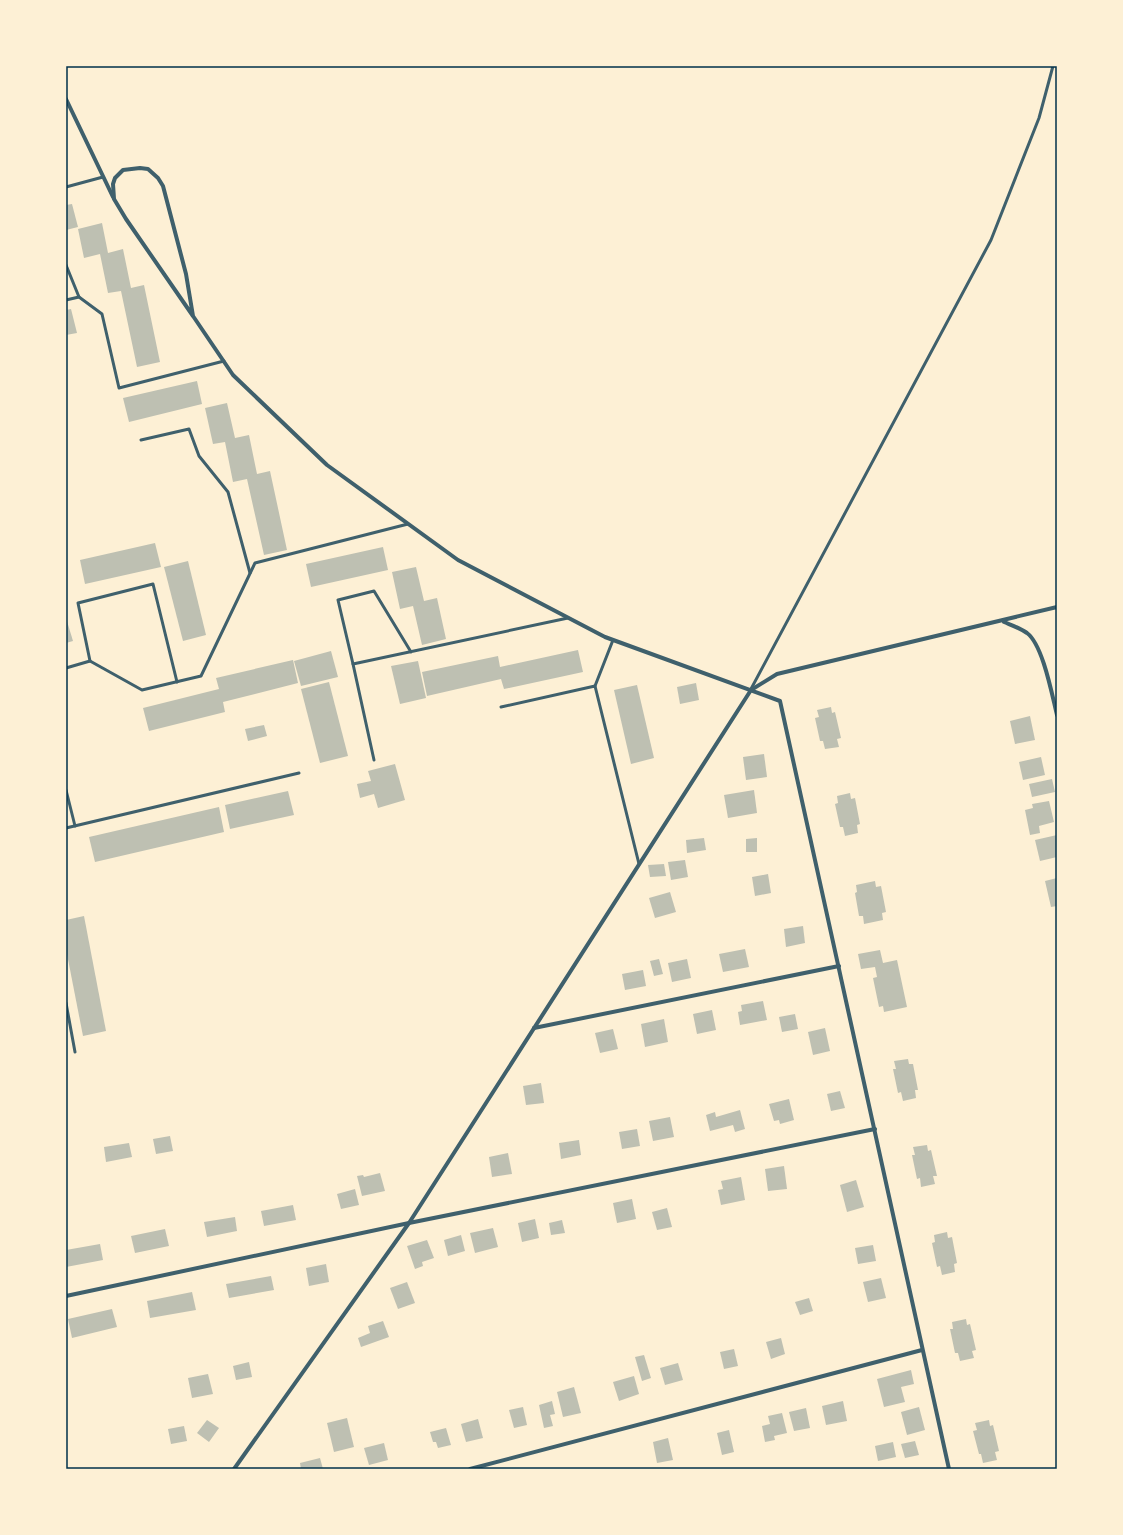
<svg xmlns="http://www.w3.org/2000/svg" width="1123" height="1535" font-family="Rubik,sans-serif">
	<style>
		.building { fill: #bec0b2 }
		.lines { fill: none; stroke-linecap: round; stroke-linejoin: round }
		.service { stroke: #3f606c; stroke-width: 3 }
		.minor { stroke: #3f606c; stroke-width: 4 }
		.neatline { fill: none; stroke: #003049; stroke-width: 1.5 }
	</style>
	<rect width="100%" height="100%" fill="#fdf0d5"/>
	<g class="building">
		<path d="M72 204 78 227 66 230V205Z"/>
		<path d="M102 223 108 253 123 249 131 288 144 285 160 362 137 367 121 291 108 293 100 254 84 258 78 229Z"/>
		<path d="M71 309 77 333 66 335V310Z"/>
		<path d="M197 381 202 404 129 422 123 398Z"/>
		<path d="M227 403 235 438 249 435 257 474 270 471 287 550 264 555 247 479 233 482 225 442 213 444 205 408Z"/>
		<path d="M155 543 161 567 85 584 80 560Z"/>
		<path d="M383 547 388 570 311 587 306 564Z"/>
		<path d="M188 561 206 635 183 641 164 567Z"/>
		<path d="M416 567 424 601 437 598 446 639 422 645 413 606 400 609 392 572Z"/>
		<path d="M66 618 73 641 66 643Z"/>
		<path d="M578 650 583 672 504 689 501 679 427 696 422 672 498 656 500 667Z"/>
		<path d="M331 651 338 677 301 686 294 661Z"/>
		<path d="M293 660 298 683 223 702 225 712 149 731 143 708 219 689 216 678Z"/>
		<path d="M418 661 426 698 400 704 391 666Z"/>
		<path d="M329 682 348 756 320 763 301 689Z"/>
		<path d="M696 683 699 700 680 704 677 687Z"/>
		<path d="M637 685 654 758 631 764 614 690Z"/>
		<path d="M831 707 832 713 835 712 841 738 837 739 839 747 825 749 823 741H820L815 718 819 717 817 710Z"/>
		<path d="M1030 716 1035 740 1015 744 1010 721Z"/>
		<path d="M264 725 267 736 248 741 245 729Z"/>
		<path d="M764 754 767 777 746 780 743 757Z"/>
		<path d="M1041 757 1045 775 1023 780 1019 762Z"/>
		<path d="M395 764 405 800 378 808 374 794 360 798 357 784 371 781 368 771Z"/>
		<path d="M1052 779 1055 792 1032 797 1029 784Z"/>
		<path d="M754 790 757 813 728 818 724 795Z"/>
		<path d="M288 791 294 815 230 829 225 805Z"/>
		<path d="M850 793 851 799 855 798 860 824 857 825 858 833 845 836 843 827H840L835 804 838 803 837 796Z"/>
		<path d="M1049 801 1054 822 1039 826 1040 833 1030 835 1025 810 1033 808 1032 804Z"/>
		<path d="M219 807 224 832 95 862 89 837Z"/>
		<path d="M1057 835V857L1040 861 1035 840Z"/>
		<path d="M704 838 706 850 687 853 686 840Z"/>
		<path d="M757 838V852H746V839Z"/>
		<path d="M685 860 688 877 671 880 668 862Z"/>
		<path d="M664 864 666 876 650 877 648 865Z"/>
		<path d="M768 874 771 893 755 896 752 877Z"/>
		<path d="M1057 878V906L1051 907 1045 881Z"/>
		<path d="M875 881 876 887 881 886 886 912 882 913 883 920 864 924 863 916H859L855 893 857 892 856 885Z"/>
		<path d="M670 892 676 912 655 918 649 898Z"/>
		<path d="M84 916 106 1031 83 1036 66 949V920Z"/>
		<path d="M803 926 805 943 786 947 784 929Z"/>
		<path d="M745 949 749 967 723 972 719 954Z"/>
		<path d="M880 950 883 963 897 960 907 1007 884 1012 883 1006 879 1007 873 978 877 977 875 967 861 969 858 954Z"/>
		<path d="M659 959 663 974 654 976 650 961Z"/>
		<path d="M687 959 691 978 672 982 668 963Z"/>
		<path d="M643 970 646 986 625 990 622 974Z"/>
		<path d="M763 1001 767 1020 740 1025 738 1012 742 1011 741 1005Z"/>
		<path d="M712 1010 716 1030 697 1034 693 1014Z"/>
		<path d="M795 1014 798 1029 782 1032 779 1017Z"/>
		<path d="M664 1019 668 1042 645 1047 641 1024Z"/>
		<path d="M825 1028 830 1051 813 1055 808 1032Z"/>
		<path d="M613 1029 618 1049 600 1053 595 1033Z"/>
		<path d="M908 1059 909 1064H913L918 1090H915L916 1098 903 1101 901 1092 898 1093 893 1069H896L894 1061Z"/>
		<path d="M541 1083 544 1103 526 1105 523 1086Z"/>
		<path d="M840 1091 845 1108 831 1111 827 1094Z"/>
		<path d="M789 1099 794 1120 780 1124 779 1120 774 1121 769 1104Z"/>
		<path d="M740 1110 745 1129 735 1132 733 1125 710 1131 706 1115 715 1112 716 1117Z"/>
		<path d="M670 1117 674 1137 653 1141 649 1121Z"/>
		<path d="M637 1129 640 1146 622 1149 619 1132Z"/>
		<path d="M170 1136 173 1151 156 1154 153 1139Z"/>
		<path d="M579 1140 581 1155 561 1159 559 1143Z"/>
		<path d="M129 1143 132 1157 106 1162 104 1147Z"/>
		<path d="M927 1145 928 1151 931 1150 937 1176H933L935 1184 921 1187 920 1178 917 1179 912 1155H915L913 1147Z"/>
		<path d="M508 1153 512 1174 492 1177 489 1157Z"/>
		<path d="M784 1166 787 1189 768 1191 765 1169Z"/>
		<path d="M380 1173 385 1191 362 1196 357 1176 363 1175 364 1177Z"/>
		<path d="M741 1177 745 1200 721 1205 718 1190 723 1189 721 1181Z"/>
		<path d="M856 1180 864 1207 847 1212 840 1185Z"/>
		<path d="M355 1189 359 1205 341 1209 337 1194Z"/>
		<path d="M632 1199 636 1219 617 1223 613 1203Z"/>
		<path d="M293 1205 296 1220 264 1226 261 1211Z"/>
		<path d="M667 1208 672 1227 657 1230 652 1212Z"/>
		<path d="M235 1217 237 1231 207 1237 204 1222Z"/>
		<path d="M535 1219 539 1238 522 1242 518 1223Z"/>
		<path d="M562 1220 565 1233 551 1235 549 1223Z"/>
		<path d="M493 1228 498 1247 475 1253 470 1233Z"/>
		<path d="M165 1229 169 1246 135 1253 131 1236Z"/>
		<path d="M947 1232 948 1238 952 1237 957 1263 954 1264 955 1272 942 1275 940 1266 937 1267 932 1243 935 1242 934 1235Z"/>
		<path d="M461 1235 465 1251 448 1256 444 1240Z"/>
		<path d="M427 1240 434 1258 422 1262 423 1266 415 1269 407 1246Z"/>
		<path d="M100 1244 103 1260 66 1267V1250Z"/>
		<path d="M873 1245 876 1261 858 1264 855 1248Z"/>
		<path d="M326 1264 329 1282 309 1286 306 1268Z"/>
		<path d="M271 1276 274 1290 229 1298 226 1284Z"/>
		<path d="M881 1278 886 1298 868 1302 863 1282Z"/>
		<path d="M407 1282 415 1303 398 1309 390 1288Z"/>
		<path d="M192 1292 196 1310 150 1318 147 1301Z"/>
		<path d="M809 1298 813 1311 800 1315 795 1302Z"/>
		<path d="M112 1309 117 1327 72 1338 68 1319Z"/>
		<path d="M966 1319 967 1325 970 1324 976 1350 972 1351 974 1358 960 1361 958 1353H955L950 1329H953L952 1322Z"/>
		<path d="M383 1321 389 1337 361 1347 358 1338 370 1333 368 1326Z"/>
		<path d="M781 1338 785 1354 771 1359 766 1342Z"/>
		<path d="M734 1349 738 1366 724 1369 720 1352Z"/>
		<path d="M644 1355 651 1378 642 1381 635 1357Z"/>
		<path d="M249 1362 252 1377 236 1380 233 1366Z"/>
		<path d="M678 1363 683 1380 665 1385 660 1368Z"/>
		<path d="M911 1370 914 1384 901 1387 905 1402 884 1407 877 1379Z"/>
		<path d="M208 1374 213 1394 192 1398 188 1378Z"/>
		<path d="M634 1376 639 1394 619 1401 613 1382Z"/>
		<path d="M574 1387 581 1413 563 1417 557 1392Z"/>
		<path d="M552 1401 555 1414 550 1415 553 1426 544 1428 539 1405Z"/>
		<path d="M843 1401 847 1421 826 1425 822 1406Z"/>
		<path d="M523 1407 527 1425 514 1428 509 1410Z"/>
		<path d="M919 1407 925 1430 907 1435 901 1412Z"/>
		<path d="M806 1408 810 1428 794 1431 789 1412Z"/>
		<path d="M782 1413 787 1433 774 1436 775 1440 765 1442 762 1426 770 1424 768 1416Z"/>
		<path d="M347 1418 354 1447 334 1452 327 1423Z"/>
		<path d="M478 1419 483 1438 466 1442 461 1424Z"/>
		<path d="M207 1420 219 1428 209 1442 197 1433Z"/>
		<path d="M989 1420 990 1426 993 1425 999 1451 995 1452 997 1460 983 1463 981 1454H979L973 1431 977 1430 975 1423Z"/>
		<path d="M184 1426 187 1441 171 1444 168 1429Z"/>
		<path d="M446 1428 451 1445 438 1448 436 1442H433L430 1432Z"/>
		<path d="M729 1430 734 1452 722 1455 717 1433Z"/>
		<path d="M668 1438 673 1460 657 1463 653 1442Z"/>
		<path d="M915 1441 919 1455 905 1458 901 1444Z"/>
		<path d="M893 1442 896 1457 878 1461 875 1446Z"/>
		<path d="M384 1443 388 1460 369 1465 364 1448Z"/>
		<path d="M320 1458 323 1469H301L300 1463Z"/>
	</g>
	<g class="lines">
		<g class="service">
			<path d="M66 187 103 177"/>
			<path d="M66 265 79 297 102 314 119 388 224 361"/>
			<path d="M66 300 79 297"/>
			<path d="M141 440 189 429 199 456 228 492 250 573"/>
			<path d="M411 652 374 591 338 600 353 664 568 618"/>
			<path d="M90 661 78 603 153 584 177 682"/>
			<path d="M353 664 374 760"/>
			<path d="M66 668 90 661 142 690 201 676 255 563 408 524"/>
			<path d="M595 686 613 640"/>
			<path d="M751 689 991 240 1039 118 1053 66"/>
			<path d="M501 707 595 686 639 864"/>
			<path d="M66 790 75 826"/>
			<path d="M66 828 299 773"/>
			<path d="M66 1003 75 1052"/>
		</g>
		<g class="minor">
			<path d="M66 99 113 197"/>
			<path d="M193 316 126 219 114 199 113 184 115 178 123 170 140 168 148 169 158 178 163 186 186 274 193 316 233 375 327 465 458 560 605 637 780 701 949 1469"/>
			<path d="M1004 622C1011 625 1020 628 1027 633 1043 645 1052 695 1057 715"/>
			<path d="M534 1028 839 966"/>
			<path d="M66 1296 409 1223 875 1129"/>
			<path d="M234 1469 409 1223 751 690 777 674 1057 607"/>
			<path d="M470 1469 922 1350"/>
		</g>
	</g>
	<rect width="1123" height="1535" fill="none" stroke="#fdf0d5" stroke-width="134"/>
	<rect x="67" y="67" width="989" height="1401" class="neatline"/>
</svg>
